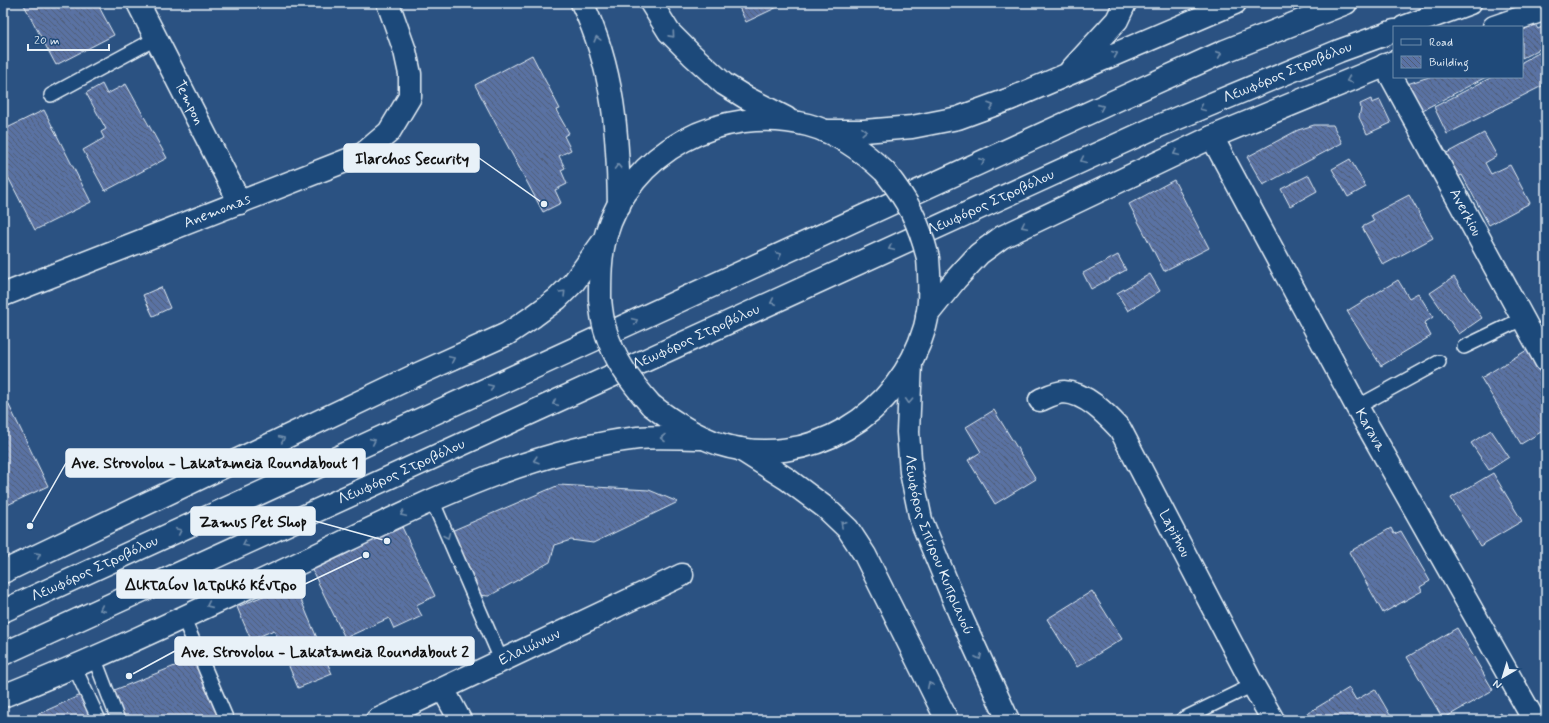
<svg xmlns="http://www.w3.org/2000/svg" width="1549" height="723" font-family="Mynerve,sans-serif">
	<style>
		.building { fill: url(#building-back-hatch); stroke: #e8f1f8 }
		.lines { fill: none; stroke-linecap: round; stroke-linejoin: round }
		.service-casing { stroke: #e8f1f8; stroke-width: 16 }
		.minor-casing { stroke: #e8f1f8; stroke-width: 25 }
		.secondary-casing { stroke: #e8f1f8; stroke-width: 25 }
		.primary-casing { stroke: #e8f1f8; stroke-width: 25 }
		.service { stroke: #1f4a7a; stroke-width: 13 }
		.minor { stroke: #1f4a7a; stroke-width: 22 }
		.secondary { stroke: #1f4a7a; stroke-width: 22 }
		.primary { stroke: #1f4a7a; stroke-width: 22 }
		.primary-bridge-casing { stroke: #e8f1f8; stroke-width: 25; stroke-linecap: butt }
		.primary-bridge { stroke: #1f4a7a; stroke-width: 22 }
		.oneway { stroke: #6f8dac }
		.labels { text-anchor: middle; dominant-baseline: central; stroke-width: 3.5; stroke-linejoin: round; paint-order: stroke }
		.street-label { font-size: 15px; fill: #e8f1f8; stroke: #1f4a7a }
		.leader { fill: none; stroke: #e8f1f8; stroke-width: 1.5 }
		.callout-dot { fill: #e8f1f8; stroke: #1f4a7a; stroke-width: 1.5 }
		.callout { fill: #e8f1f8; stroke: #e8f1f8; stroke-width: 1.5 }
		.callout-label { font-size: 16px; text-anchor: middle; font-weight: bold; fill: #111 }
	</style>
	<defs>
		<pattern id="building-back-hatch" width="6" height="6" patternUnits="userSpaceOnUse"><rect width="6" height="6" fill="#5a72a3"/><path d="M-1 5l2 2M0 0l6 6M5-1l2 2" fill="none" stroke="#505d76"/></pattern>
	</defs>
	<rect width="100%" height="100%" fill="#2b5282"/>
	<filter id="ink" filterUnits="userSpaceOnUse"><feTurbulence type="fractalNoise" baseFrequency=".025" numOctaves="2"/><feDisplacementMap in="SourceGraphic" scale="8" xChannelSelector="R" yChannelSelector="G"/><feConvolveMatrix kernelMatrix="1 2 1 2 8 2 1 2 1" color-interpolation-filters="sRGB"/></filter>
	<g filter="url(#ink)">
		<g class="building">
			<path d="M23 3H97L114 35 56 65Z"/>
			<path d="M737 3H786L746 22Z"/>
			<path d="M1534 23 1538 29 1546 25V46L1522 58V31Z"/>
			<path d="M1546 49V84L1447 134 1434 107 1492 77H1522V62Z"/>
			<path d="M532 55 560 109 556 110 569 133 564 136 571 150 559 156 565 168 561 170 567 184 555 190 561 203 543 212 475 85Z"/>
			<path d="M1429 77H1486L1417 113 1404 85Z"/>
			<path d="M102 84 107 94 126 84 167 158 105 191 83 150 104 138 101 132 106 129 86 93Z"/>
			<path d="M1371 99 1372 103 1380 100 1391 123 1367 134 1359 117 1361 108 1360 104Z"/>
			<path d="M44 110 91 202 35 230 3 167V130Z"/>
			<path d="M1546 118V134L1539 121Z"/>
			<path d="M1314 125H1333L1342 143 1263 185 1247 157 1298 130Z"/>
			<path d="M1484 133 1497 156 1485 163 1491 174 1510 165 1530 203 1489 225 1462 175 1456 178 1443 155Z"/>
			<path d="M1350 159 1366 187 1348 197 1332 169Z"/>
			<path d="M1309 175 1317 191 1290 206 1281 189Z"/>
			<path d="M1174 180 1209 248 1164 271 1129 204Z"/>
			<path d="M1409 195 1433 238 1383 265 1362 227 1374 221 1371 215Z"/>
			<path d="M1118 255 1126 270 1091 289 1083 273Z"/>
			<path d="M1150 274 1160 291 1128 311 1117 293Z"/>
			<path d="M1454 277 1482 318 1459 334 1430 293Z"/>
			<path d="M1398 280 1409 298 1418 293 1433 317 1424 323 1431 336 1381 366 1347 311Z"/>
			<path d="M161 287 170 308 153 316 143 295Z"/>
			<path d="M1527 350 1546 381V429L1521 444 1481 378Z"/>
			<path d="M5 397 48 486 3 507V398Z"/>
			<path d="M994 410 1036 479 995 504 968 460 981 452 966 427Z"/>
			<path d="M1491 430 1509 457 1489 470 1471 443Z"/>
			<path d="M1493 473 1522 521 1480 546 1451 498Z"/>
			<path d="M559 485 649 490 678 502 593 543 571 540 555 545 550 562 489 596 477 595 449 532Z"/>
			<path d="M401 525 435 596 416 605 422 616 394 629 389 618 345 638 311 568Z"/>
			<path d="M1391 528 1394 534 1401 531 1430 581 1420 587 1422 591 1383 613 1349 552Z"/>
			<path d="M294 583 332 674 298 688 274 630 251 640 237 607Z"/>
			<path d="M1092 591 1122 639 1077 667 1047 619Z"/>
			<path d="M1457 628 1493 690 1443 719 1407 657Z"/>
			<path d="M195 658 220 720H124L112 691Z"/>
			<path d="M1349 688 1356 700 1375 689 1393 720H1306L1303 716Z"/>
			<path d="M81 695 92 720H25Z"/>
			<path d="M1500 713 1504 720H1487Z"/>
		</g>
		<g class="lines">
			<defs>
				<g id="service">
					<path d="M51 95 157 38"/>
					<path d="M1464 347 1522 319"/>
					<path d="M1357 407 1439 362"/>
					<path d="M432 500 502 662"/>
					<path d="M183 617 227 720"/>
					<path d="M94 657 118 720"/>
					<path d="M74 666 99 720"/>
					<path d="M1183 719 1253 685"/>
				</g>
				<g id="minor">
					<path id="s1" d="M138 3 240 203"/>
					<path id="s2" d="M1385 65 1546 361"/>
					<path id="s3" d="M1212 137 1357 407 1534 720"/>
					<path id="s4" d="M3 295 363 154 389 132 410 97V74L405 51 388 3"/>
					<path id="s5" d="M1040 400C1047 397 1057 392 1064 392 1086 393 1106 414 1120 429L1253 685 1273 720"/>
					<path d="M443 689 460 720"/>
					<path id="s6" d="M377 720 682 575"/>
				</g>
				<g id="secondary">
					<path d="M1494 27 1546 9"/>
					<path d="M1071 70 1117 20 1125 3"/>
					<path d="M825 131H864L912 127 958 118 1010 99 1235 3"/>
					<path d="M927 315 956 279 979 254 1002 237 1212 137 1394 62"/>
					<path d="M3 572 416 375 507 334 534 316 557 299 574 282 605 239"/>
					<path d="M3 696C106 655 206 607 306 560 413 509 520 452 638 438 659 436 681 438 702 438"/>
				</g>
				<g id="primary">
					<path d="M582 3C614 69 618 134 619 206"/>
					<path d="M651 3 669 32 692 55 724 84 745 97 786 118"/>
					<path d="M1404 27 1470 3"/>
					<path d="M600 299C600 278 600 258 605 238 629 151 723 103 808 125 838 133 863 151 885 172"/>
					<path id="s7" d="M911 363 908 432 911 472 921 520 961 617 1008 720"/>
					<path d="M651 405C673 422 693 435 719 444 808 472 900 414 925 327 931 305 930 281 928 258"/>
					<path d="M740 449 787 479 826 508 848 529 865 555 947 720"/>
					<path id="s8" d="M3 611 1119 99 1225 51 1346 3"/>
					<path id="s9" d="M3 654 1154 128 1339 51 1394 31"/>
				</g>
			</defs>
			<use href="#service" class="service-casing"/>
			<use href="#minor" class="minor-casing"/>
			<use href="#secondary" class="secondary-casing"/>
			<use href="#primary" class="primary-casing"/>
			<use href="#service" class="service"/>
			<use href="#minor" class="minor"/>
			<use href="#secondary" class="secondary"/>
			<use href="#primary" class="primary"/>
			<defs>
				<g id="primary-bridge">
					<path d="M885 172C908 201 919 222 928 258"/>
					<path d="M600 299C601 309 602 319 605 329 614 360 631 382 651 405"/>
				</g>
			</defs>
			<use href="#primary-bridge" class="primary-bridge-casing"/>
			<use href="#primary-bridge" class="primary-bridge"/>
		</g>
		<defs><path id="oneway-chevron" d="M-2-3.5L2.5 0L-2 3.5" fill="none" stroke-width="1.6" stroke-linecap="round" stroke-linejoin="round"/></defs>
		<g class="oneway">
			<use href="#oneway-chevron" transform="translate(672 35) rotate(48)"/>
			<use href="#oneway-chevron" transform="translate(597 39) rotate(-105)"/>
			<use href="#oneway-chevron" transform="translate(1115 54) rotate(-23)"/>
			<use href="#oneway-chevron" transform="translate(1219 54) rotate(-24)"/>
			<use href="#oneway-chevron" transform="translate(1349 80) rotate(158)"/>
			<use href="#oneway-chevron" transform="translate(991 106) rotate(-19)"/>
			<use href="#oneway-chevron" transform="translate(1101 107) rotate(-24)"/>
			<use href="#oneway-chevron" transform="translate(1202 108) rotate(157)"/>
			<use href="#oneway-chevron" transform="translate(864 131) rotate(-3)"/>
			<use href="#oneway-chevron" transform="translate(1176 153) rotate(155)"/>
			<use href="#oneway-chevron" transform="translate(1083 160) rotate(156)"/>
			<use href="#oneway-chevron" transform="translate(982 161) rotate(-24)"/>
			<use href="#oneway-chevron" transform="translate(618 167) rotate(-91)"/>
			<use href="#oneway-chevron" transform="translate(1024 226) rotate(154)"/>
			<use href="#oneway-chevron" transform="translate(891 248) rotate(155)"/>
			<use href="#oneway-chevron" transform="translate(779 255) rotate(-25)"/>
			<use href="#oneway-chevron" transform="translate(563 293) rotate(-45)"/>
			<use href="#oneway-chevron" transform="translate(773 302) rotate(155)"/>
			<use href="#oneway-chevron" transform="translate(635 321) rotate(-25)"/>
			<use href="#oneway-chevron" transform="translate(452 359) rotate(-25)"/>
			<use href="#oneway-chevron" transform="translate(491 387) rotate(-25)"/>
			<use href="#oneway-chevron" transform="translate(909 401) rotate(93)"/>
			<use href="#oneway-chevron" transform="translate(555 403) rotate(155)"/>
			<use href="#oneway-chevron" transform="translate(663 438) rotate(180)"/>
			<use href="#oneway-chevron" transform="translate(282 439) rotate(-25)"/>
			<use href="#oneway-chevron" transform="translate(373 441) rotate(-25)"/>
			<use href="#oneway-chevron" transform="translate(536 460) rotate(163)"/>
			<use href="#oneway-chevron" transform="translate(403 514) rotate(155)"/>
			<use href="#oneway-chevron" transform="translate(843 524) rotate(-138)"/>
			<use href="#oneway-chevron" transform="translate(179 531) rotate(-25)"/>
			<use href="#oneway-chevron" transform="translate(447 536) rotate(67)"/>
			<use href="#oneway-chevron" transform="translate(245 544) rotate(155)"/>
			<use href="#oneway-chevron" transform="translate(38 555) rotate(-26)"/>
			<use href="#oneway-chevron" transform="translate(209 605) rotate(156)"/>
			<use href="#oneway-chevron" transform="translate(102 609) rotate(155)"/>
			<use href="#oneway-chevron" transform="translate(979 657) rotate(65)"/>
			<use href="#oneway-chevron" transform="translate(930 685) rotate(-116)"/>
		</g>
	</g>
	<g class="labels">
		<g class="street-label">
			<text stroke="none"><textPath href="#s9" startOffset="1410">Λεωφόρος Στροβόλου</textPath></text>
			<text stroke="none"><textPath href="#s1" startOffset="112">Tempon</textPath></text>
			<text stroke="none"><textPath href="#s9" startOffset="1086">Λεωφόρος Στροβόλου</textPath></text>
			<text stroke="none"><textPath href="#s4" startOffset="230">Anemonas</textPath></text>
			<text stroke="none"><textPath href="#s2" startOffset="168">Averkiou</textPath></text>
			<text stroke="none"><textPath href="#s9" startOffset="762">Λεωφόρος Στροβόλου</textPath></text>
			<text stroke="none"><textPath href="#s3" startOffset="333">Karava</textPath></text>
			<text stroke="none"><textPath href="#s9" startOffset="438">Λεωφόρος Στροβόλου</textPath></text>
			<text stroke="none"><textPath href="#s5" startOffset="212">Lapithou</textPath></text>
			<text stroke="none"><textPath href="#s7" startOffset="187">Λεωφόρος Σπύρου Κυπριανού</textPath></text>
			<text stroke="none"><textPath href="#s8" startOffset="101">Λεωφόρος Στροβόλου</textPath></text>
			<text stroke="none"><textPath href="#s6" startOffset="169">Ελαιώνων</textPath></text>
		</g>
	</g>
	<path class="leader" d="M544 204L479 158M30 526L66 463M387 541L315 521M366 555L305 584M129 676L175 651"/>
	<g class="callout-dot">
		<circle cx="544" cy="204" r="4"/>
		<circle cx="30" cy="526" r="4"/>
		<circle cx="387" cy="541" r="4"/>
		<circle cx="366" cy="555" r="4"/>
		<circle cx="129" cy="676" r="4"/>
	</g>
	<g class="callout">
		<rect x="344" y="144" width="135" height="28" rx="4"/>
		<rect x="66" y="449" width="299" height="28" rx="4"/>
		<rect x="191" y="507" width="124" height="28" rx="4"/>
		<rect x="117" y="570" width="188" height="28" rx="4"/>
		<rect x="175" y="637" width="299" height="28" rx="4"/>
	</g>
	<g class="callout-label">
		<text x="412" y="164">Ilarchos Security</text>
		<text x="215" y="468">Ave. Strovolou - Lakatameia Roundabout 1</text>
		<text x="253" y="527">Zamus Pet Shop</text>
		<text x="211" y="590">Δικταίον Ιατρικό κέντρο</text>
		<text x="325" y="657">Ave. Strovolou - Lakatameia Roundabout 2</text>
	</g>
	<rect width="1549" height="723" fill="none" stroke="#1f4a7a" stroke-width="16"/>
	<rect x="8" y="8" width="1533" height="707" fill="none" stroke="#e8f1f8" stroke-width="1.5" filter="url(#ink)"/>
	<rect x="1393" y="26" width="130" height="52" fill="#1f4a7a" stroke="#6f8dac"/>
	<rect x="1401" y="39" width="20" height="6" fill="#1f4a7a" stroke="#6f8dac"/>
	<text x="1429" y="46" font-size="12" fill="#e8f1f8">Road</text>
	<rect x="1401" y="56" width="20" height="12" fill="url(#building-back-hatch)" stroke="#6f8dac"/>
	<text x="1429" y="66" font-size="12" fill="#e8f1f8">Building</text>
	<g transform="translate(1503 677) rotate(218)" stroke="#1f4a7a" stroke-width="3" paint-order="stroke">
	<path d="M0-3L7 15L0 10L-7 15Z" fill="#e8f1f8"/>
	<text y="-6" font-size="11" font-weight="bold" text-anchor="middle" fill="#e8f1f8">N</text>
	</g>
	<path d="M28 44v6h81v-6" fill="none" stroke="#e8f1f8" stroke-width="2"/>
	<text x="34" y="44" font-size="12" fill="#e8f1f8" stroke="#1f4a7a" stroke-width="3" paint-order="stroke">20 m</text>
</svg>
